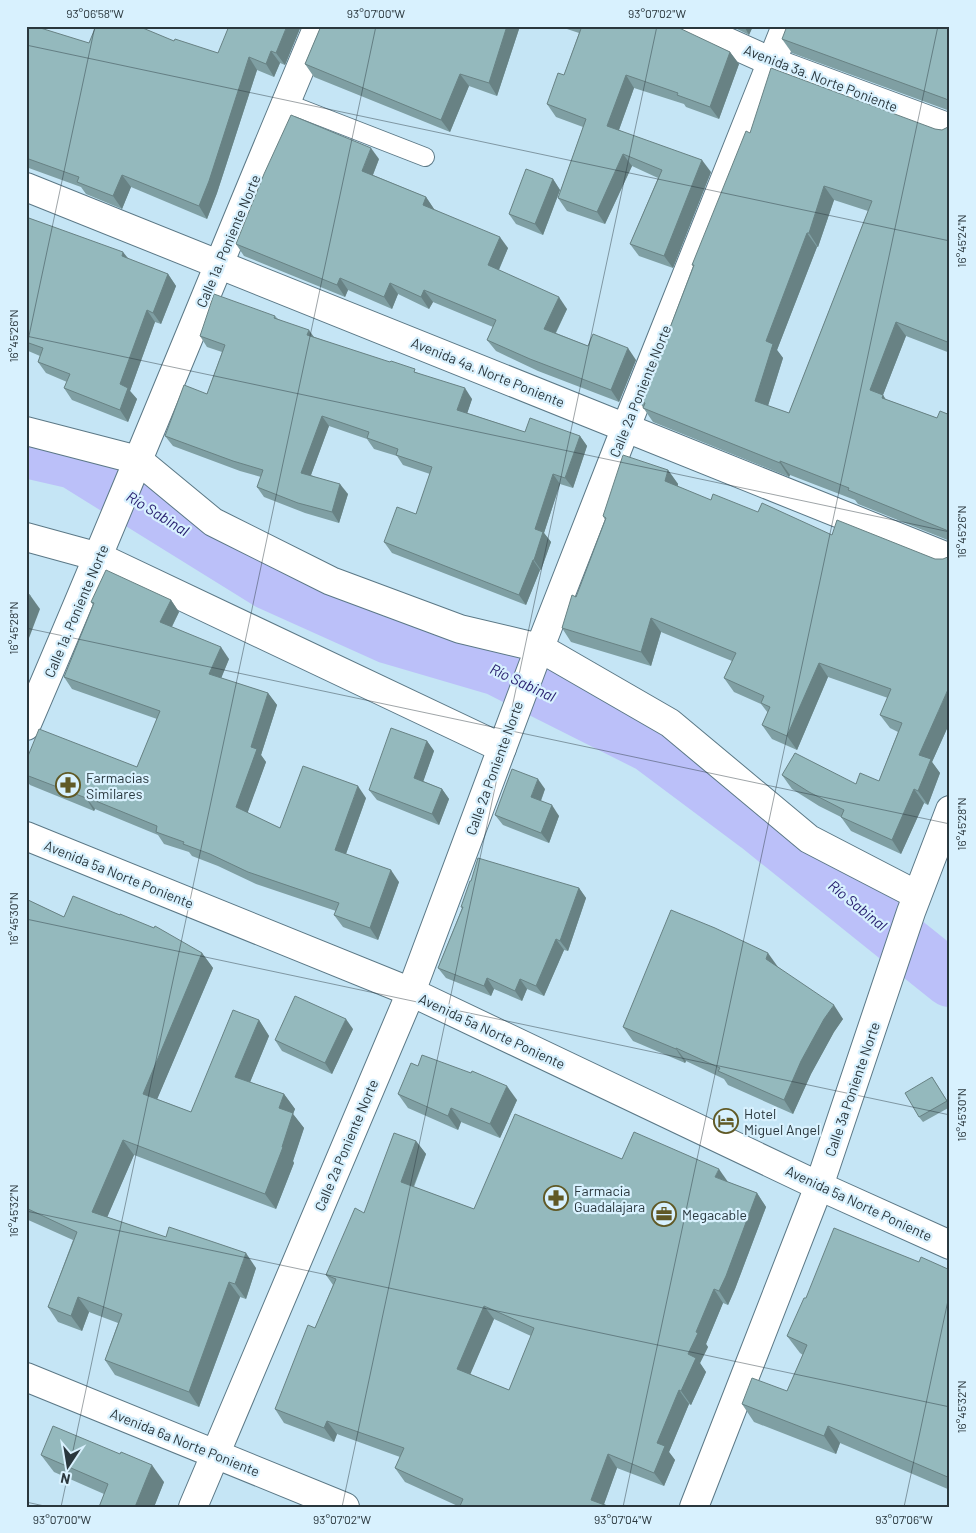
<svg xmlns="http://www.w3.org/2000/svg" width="976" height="1533" font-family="Barlow,sans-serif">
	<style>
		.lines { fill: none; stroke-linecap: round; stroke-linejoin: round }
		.river { stroke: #bbc0f9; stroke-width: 56 }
		.lane-casing { stroke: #5b7886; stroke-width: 20 }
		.street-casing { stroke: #5b7886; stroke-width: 30 }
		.secondary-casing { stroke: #5b7886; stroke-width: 30 }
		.lane { stroke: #fff; stroke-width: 18 }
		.street { stroke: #fff; stroke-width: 28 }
		.secondary { stroke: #fff; stroke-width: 28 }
		.wall { fill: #7f9fa3; fill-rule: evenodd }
		.shaded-wall { fill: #688284 }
		.building { fill: #94b9bd; stroke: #688284; fill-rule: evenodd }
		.ticks { fill: none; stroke: #2a373d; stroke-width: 1; stroke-opacity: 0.45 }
		.labels { text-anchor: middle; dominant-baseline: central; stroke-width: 4.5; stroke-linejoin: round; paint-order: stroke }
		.street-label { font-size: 14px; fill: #2a373d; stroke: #d8f1fe }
		.poi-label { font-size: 14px; fill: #2a373d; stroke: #d8f1fe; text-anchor: start }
		.water-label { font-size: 15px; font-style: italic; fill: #292070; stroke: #d8f1fe }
		.neatline { fill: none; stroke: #2a373d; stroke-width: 2 }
		.ticks-label { font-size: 12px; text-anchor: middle; fill: #2a373d }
	</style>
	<rect width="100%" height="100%" fill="#c5e5f5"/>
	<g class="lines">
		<path class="river" d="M26 450 74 461 269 582 389 636 498 668 651 745 758 825 950 979"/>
		<defs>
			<path id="lane" d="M286 103 425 157"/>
			<g id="street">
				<path d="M692 26 772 62 950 128"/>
				<path d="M26 187 950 558"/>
				<path d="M26 431 138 460 213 522 331 581 460 629 540 648 670 723 809 839 917 895"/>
				<path d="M26 537 99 557 502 748"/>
				<path d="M26 1377 345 1507"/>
				<path d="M694 1507 819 1186 911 912 950 810"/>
			</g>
			<g id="secondary">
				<path d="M26 726C126 494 220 259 318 26"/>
				<path d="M26 836 411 992 819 1186 950 1245"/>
				<path d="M193 1507 411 992 533 665 626 427 786 26"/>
			</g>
		</defs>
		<use href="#lane" class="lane-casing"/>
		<use href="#street" class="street-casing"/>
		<use href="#secondary" class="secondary-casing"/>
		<use href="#lane" class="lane"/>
		<use href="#street" class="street"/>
		<use href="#secondary" class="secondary"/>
	</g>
	<g class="wall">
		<path d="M26 26 89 43 174 41 218 53 301 26 285 65 280 63 274 77 257 70 217 193 207 219 131 187 122 209 86 194 81 187 26 167Z"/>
		<path d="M321 26H520L497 96 469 86 450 132 314 77 305 64Z"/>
		<path d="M558 26H677V28L730 52 739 64 719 119 686 107 684 104 634 88 619 130 711 172 673 268 639 256 630 244 658 178 632 166 605 224 567 211 558 198 583 127 556 117 547 104 564 75 579 33Z"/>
		<path d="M731 26H753L749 35Z"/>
		<path d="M950 26V111L792 53 782 39Z"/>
		<path d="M950 126V353L906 336 883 395 885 399 937 418 950 415V541L858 504 855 500 790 475 789 477 653 422 638 400 658 359 693 266 692 265 750 133 935 129 942 130ZM834 200 868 211 789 413 768 406 783 358 777 350 817 247H818Z"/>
		<path d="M379 159 373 175 426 197 434 209 508 248 499 270 567 309 556 333 588 346 636 360 619 402 538 371 496 351 487 340 493 327 433 302 429 309 398 294 392 309 348 290 345 297 244 256 236 244Z"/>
		<path d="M553 179 560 190 543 235 516 224 509 214Z"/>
		<path d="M26 217 128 259 168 274 176 286 161 324 155 322 130 391 137 399 128 422 72 400 64 388 67 382 46 373 38 362 40 356 26 350Z"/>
		<path d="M275 316 278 319 314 337 418 373 472 399 467 413 525 432 580 436 587 446 573 488 560 484 544 533 551 542 541 570H540L526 605 392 553 384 542 416 514 430 474 403 465 397 456 374 449 367 439 329 426 311 475 348 494 339 523 305 513 264 497 257 487 261 477 240 471 173 446 165 436 207 394 222 352 207 347 200 336Z"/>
		<path d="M668 470 678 484V486L950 722 932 762 940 773 928 805 924 803 901 854 851 831 841 817 819 806 792 789 782 775 856 784 879 781 898 732 890 728 880 715 888 698 828 677 797 750 772 739 762 725 768 713 761 704 734 692 724 678 732 661 661 632 651 666 571 642 562 628 576 597 605 520 603 516Z"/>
		<path d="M171 600 179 612 172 627 229 659 221 678 268 693 277 705 261 755 266 762 247 813 280 828 366 798 346 854 399 882 378 940 343 927 334 915 336 911 256 884 218 866 192 856 189 852 164 844 158 835 95 809 94 811 30 785 26 780V761L137 767 157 719 72 689 64 677 93 605 91 602Z"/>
		<path d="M427 741 434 751 423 781 442 789 449 799 439 825 377 800 369 790Z"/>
		<path d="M545 789 541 801 559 816 549 843 503 825 495 815Z"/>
		<path d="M579 888 586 898 568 951 564 950 544 996 527 989 522 1001 494 989 491 996 446 978 438 968 462 908 461 907Z"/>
		<path d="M26 899 64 917 202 953 213 968 157 1099 191 1112 259 1020 269 1036 250 1082 284 1094 295 1109 293 1114 304 1128 293 1161 294 1163 276 1209 134 1155 107 1217 256 1268 246 1299 240 1297 199 1407 115 1375 105 1360 118 1323 89 1312 82 1331 58 1322 48 1307 73 1240 26 1219Z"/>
		<path d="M778 967 843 1019 834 1032 811 1074 793 1114 728 1085 724 1079 686 1061 685 1063 633 1041 623 1027Z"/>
		<path d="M353 1029 332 1074 282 1051 275 1040Z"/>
		<path d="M418 1066 517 1100 500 1138 461 1122 458 1130 408 1108 398 1094Z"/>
		<path d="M932 1077 950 1105V1107L923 1122 919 1117Z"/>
		<path d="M416 1141 426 1154 414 1187 474 1209 622 1159 728 1182 757 1193 766 1207 735 1289 728 1305 723 1303 706 1344 708 1347 700 1363 706 1372 691 1405 689 1404 669 1452 675 1460 664 1486 617 1468 604 1504 610 1507H460L405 1482 395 1468 400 1457 337 1434 334 1442 284 1423 275 1409 315 1328 333 1285 326 1275 364 1213ZM494 1319 531 1336 509 1390 470 1374Z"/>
		<path d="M919 1262 950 1270V1490L840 1443 836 1454 754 1422 742 1404 787 1391 803 1355 800 1353 787 1336 806 1298Z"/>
		<path d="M41 1455 164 1482 154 1507H99L104 1494 54 1472Z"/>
	</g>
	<g class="shaded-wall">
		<path d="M287 26H301L285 65 276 53Z"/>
		<path d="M507 26H520L497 96 489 83Z"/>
		<path d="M744 26H753L749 35Z"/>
		<path d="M271 51 280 63 274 77 266 64Z"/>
		<path d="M730 52 739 64 719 119 710 107Z"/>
		<path d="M249 57 257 70 217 193 207 219 199 206Z"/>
		<path d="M460 74 469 86 450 132 441 120Z"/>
		<path d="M626 75 634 88 616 138 607 126Z"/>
		<path d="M371 148 379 159 370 182 362 171Z"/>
		<path d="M623 154 632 166 605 224 597 212Z"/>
		<path d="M702 160 711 172 673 268 664 256Z"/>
		<path d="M122 175 131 187 122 209 113 196Z"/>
		<path d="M553 179 560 190 543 235 535 224Z"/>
		<path d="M824 186 834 200 818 247 809 233Z"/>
		<path d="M426 197 434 209 431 216 423 205Z"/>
		<path d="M807 233 817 247 777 350 783 358 765 415 755 401 766 341Z"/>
		<path d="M500 237 508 248 496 276 488 265Z"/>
		<path d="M123 252 132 263 122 256Z"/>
		<path d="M168 274 176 286 161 324 153 313Z"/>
		<path d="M340 278 348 290 345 297 337 285Z"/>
		<path d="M390 283 398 294 392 309 384 297Z"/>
		<path d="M424 290 433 302 429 309 421 297Z"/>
		<path d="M559 297 567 309 552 340 544 329Z"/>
		<path d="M147 310 155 322 130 391 137 399 128 422 120 410V384Z"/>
		<path d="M896 322 906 336 883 395 892 409 870 390Z"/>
		<path d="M309 330 316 340 307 335Z"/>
		<path d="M628 348 636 360 619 402 611 390Z"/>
		<path d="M465 388 472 399 465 420 457 410Z"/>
		<path d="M322 416 329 426 308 483 301 473Z"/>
		<path d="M580 436 587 446 573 488 565 478Z"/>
		<path d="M780 461 790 475 789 477 780 463Z"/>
		<path d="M668 470 678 484 675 495 665 481Z"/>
		<path d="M553 474 560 484 544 533 551 542 541 570 534 560 535 529Z"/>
		<path d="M340 484 348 494 339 523 332 512Z"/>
		<path d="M533 560 540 570 526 605 519 595Z"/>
		<path d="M30 595 40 609 26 646V606Z"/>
		<path d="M171 600 179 612 168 634 160 622Z"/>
		<path d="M651 618 661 632 651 666 641 652Z"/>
		<path d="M221 647 229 659 218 686 209 674Z"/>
		<path d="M819 663 828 677 797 750 787 736Z"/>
		<path d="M950 685V722L932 762 940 773 928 805 918 791 919 755Z"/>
		<path d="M268 693 277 705 261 755 266 762 245 820 236 807 251 747Z"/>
		<path d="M427 741 434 751 421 788 414 778Z"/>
		<path d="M538 779 545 789 538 808 531 797Z"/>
		<path d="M358 786 366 798 343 862 335 850Z"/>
		<path d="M442 789 449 799 439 825 432 814Z"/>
		<path d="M914 789 924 803 901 854 892 840Z"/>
		<path d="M86 797 95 809 94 811 86 798Z"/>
		<path d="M552 805 559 816 549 843 541 833Z"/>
		<path d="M391 870 399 882 378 940 370 928Z"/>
		<path d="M579 888 586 898 568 951 560 941Z"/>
		<path d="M556 939 564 950 544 996 536 986Z"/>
		<path d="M202 953 213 968 153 1109 143 1094Z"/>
		<path d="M768 953 778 967 775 973 766 959Z"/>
		<path d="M487 978 494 989 491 996 484 986Z"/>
		<path d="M520 979 527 989 522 1001 515 991Z"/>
		<path d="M834 1005 843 1019 834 1032 811 1074 793 1114 784 1100 801 1061 824 1019Z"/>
		<path d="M346 1019 353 1029 332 1074 325 1063Z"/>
		<path d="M259 1020 269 1036 246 1092 235 1077Z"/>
		<path d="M676 1048 686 1061 685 1063 676 1049Z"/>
		<path d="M507 1086 517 1100 500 1138 490 1124Z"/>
		<path d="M284 1094 295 1109 293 1114 304 1128 293 1161 294 1163 276 1209 265 1194 282 1147 279 1108Z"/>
		<path d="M451 1108 461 1122 458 1130 448 1116Z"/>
		<path d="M123 1140 134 1155 103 1227 92 1212Z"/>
		<path d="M416 1141 426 1154 410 1195 401 1182Z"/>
		<path d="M719 1169 728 1182 715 1177Z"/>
		<path d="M757 1193 766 1207 735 1289 728 1305 719 1291Z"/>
		<path d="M246 1253 256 1268 246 1299 235 1284Z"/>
		<path d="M229 1282 240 1297 199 1407 189 1392Z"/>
		<path d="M714 1289 723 1303 706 1344 708 1347 700 1363 706 1372 691 1405 681 1391 688 1354 696 1332Z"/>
		<path d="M78 1297 89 1312 82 1331 71 1316Z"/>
		<path d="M484 1306 494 1319 467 1382 457 1369Z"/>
		<path d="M679 1390 689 1404 669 1452 675 1460 664 1486 654 1473 657 1443Z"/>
		<path d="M327 1421 337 1434 334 1442 324 1428Z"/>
		<path d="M828 1426 840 1443 836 1454 824 1436Z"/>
		<path d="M608 1454 617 1468 603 1507 591 1500Z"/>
		<path d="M152 1465 164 1482 154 1507H135Z"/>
	</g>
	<g class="building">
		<path d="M26 26H34L89 43 96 26H138L174 41 175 39 218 53 229 26H287L276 53 271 51 266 64 249 57 209 181 199 206 122 175 113 196 77 182 79 177 26 158Z"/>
		<path d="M321 26H507L489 83 460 74 441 120 305 64Z"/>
		<path d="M582 26H675L730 52 710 107 677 95 678 93 626 75 607 126 702 160 664 256 630 244 662 170 623 154 597 212 558 198 586 119 547 104 558 73 564 75Z"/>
		<path d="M787 26H950V102L946 99 782 39Z"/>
		<path d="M771 68 935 129 942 130 950 126V343L896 322 870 390 883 395 882 398 937 418 940 411 950 415V532L946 530 848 490 849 488 780 461V463L643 408 645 403 638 400 655 358 658 359 694 265H692L746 131 750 133ZM824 186 872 201 789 413 755 401 773 344 766 341 807 233H809Z"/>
		<path d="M291 115 371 148 362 171 426 197 423 205 500 237 488 265 559 297 544 329 588 346 593 334 628 348 611 390 530 359 487 340 496 320 424 290 421 297 390 283 384 297 340 278 337 285 236 244 264 174Z"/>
		<path d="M526 169 553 179 535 224 509 214Z"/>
		<path d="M26 217 123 252 122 256 168 274 153 313 147 310 120 384 128 388 120 410 64 388 70 374 38 362 43 348 26 342Z"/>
		<path d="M214 294 275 316 274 318 309 330 307 335 390 362 391 361 415 369 414 372 465 388 457 410 525 432 530 418 580 436 565 478 553 474 535 529 543 532 534 560H533L519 595 384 542 397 507 416 514 432 467 396 455 398 449 367 438 369 432 322 416 301 473 340 484 332 512 298 503 257 487 263 470 233 461 165 436 184 385 207 394 225 345 200 336Z"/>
		<path d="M623 455 668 470 665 481 711 500 713 494 758 512 762 503 832 535 837 520 935 559H943L950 556V685L919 755 931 759 918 791 914 789 892 840 841 817 844 810 809 792 782 775 795 753 856 784 860 773 879 781 902 723 880 715 891 689 819 663 787 736 762 725 770 707 761 703 764 696 724 678 736 653 651 618 641 652 562 628 572 595 576 597 606 518 603 516Z"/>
		<path d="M106 570 171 600 160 622 221 647 209 674 268 693 251 747 257 749 236 807 280 828 303 766 358 786 335 850 391 870 370 928 334 915 339 903 248 872 210 854 183 844 184 842 156 832 157 826 86 797V798L26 775V761L39 729 137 767 160 711 64 677 94 603 91 602Z"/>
		<path d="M26 594 30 595 26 606Z"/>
		<path d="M391 728 427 741 414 778 442 789 432 814 369 790Z"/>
		<path d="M512 769 538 779 531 797 552 805 541 833 495 815Z"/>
		<path d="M478 858 579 888 560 941 556 939 536 986 520 979 515 991 487 978 484 986 438 968 463 907H461L470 881H471Z"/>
		<path d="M73 896 120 915V914L154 928 155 926 202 953 143 1094 191 1112 233 1010 259 1020 235 1077 284 1094 279 1108 293 1113 282 1147H283L265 1194 123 1140 92 1212 166 1237 169 1227 246 1253 235 1284 229 1282 189 1392 105 1360 122 1314 78 1297 71 1316 48 1307 77 1232 26 1208V899L64 917Z"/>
		<path d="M671 910 715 928 768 953 766 959 834 1005 824 1019 801 1061 784 1100 718 1071 720 1068 676 1048V1049L623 1027Z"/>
		<path d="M295 996 346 1019 325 1063 275 1040Z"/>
		<path d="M422 1055 471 1073 472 1071 507 1086 490 1124 451 1108 448 1116 398 1094 411 1063 418 1066Z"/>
		<path d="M932 1077 947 1101 919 1117 905 1093Z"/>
		<path d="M515 1114 622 1159 634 1132 719 1169 715 1177 757 1193 726 1276 719 1291 714 1289 696 1332 698 1333 688 1354 696 1358 681 1391 679 1390 657 1443 665 1446 654 1473 608 1454 591 1500 610 1507H463L460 1506 463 1499 395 1468 404 1448 327 1421 324 1428 275 1409 308 1325 315 1328 336 1279 326 1275 355 1208 364 1213 394 1133 416 1141 401 1182 474 1209ZM484 1306 534 1328 509 1390 457 1369Z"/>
		<path d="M834 1228 919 1262 921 1257 950 1270V1478L828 1426 824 1436 742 1404 752 1378 787 1391 807 1345 787 1336 804 1298H806Z"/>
		<path d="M53 1426 120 1454 121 1452 152 1465 135 1507H99L108 1484 41 1455Z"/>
	</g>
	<path class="ticks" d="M26 45 950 241M26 336 950 532M26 350 95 26M26 628 950 824M26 919 950 1115M26 1211 950 1407M26 1502 49 1507M61 1507 376 26M342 1507 657 26M623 1507 938 26M904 1507 950 1291"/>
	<defs>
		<symbol id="pharmacy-ring" viewBox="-11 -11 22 22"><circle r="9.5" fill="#d8f1fe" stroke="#605925" stroke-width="1.5"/><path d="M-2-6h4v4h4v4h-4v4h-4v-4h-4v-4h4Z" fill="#605925"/></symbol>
		<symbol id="hotel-ring" viewBox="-11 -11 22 22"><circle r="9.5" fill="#d8f1fe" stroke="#605925" stroke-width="1.5"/><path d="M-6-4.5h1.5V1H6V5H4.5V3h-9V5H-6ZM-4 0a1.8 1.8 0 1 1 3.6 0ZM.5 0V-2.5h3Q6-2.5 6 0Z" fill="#605925"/></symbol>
		<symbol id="office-ring" viewBox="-11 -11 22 22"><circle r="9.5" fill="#d8f1fe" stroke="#605925" stroke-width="1.5"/><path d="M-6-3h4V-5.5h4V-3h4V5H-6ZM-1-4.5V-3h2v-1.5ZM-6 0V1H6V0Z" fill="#605925"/></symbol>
	</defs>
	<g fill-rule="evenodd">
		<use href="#pharmacy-ring" x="54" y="771" width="28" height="28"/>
		<use href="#hotel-ring" x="712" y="1107" width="28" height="28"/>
		<use href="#pharmacy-ring" x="542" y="1184" width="28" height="28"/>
		<use href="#office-ring" x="650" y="1200" width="28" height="28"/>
	</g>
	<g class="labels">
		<g class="street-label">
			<text transform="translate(821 78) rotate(21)">Avenida 3a. Norte Poniente</text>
			<text transform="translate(228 241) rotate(-67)">Calle 1a. Poniente Norte</text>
			<text transform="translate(488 372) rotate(22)">Avenida 4a. Norte Poniente</text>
			<text transform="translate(640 391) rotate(-68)">Calle 2a Poniente Norte</text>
			<text transform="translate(76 611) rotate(-67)">Calle 1a. Poniente Norte</text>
			<text transform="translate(494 768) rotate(-70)">Calle 2a Poniente Norte</text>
			<text transform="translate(119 874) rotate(22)">Avenida 5a Norte Poniente</text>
			<text transform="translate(492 1031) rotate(25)">Avenida 5a Norte Poniente</text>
			<text transform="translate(852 1089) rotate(-71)">Calle 3a Poniente Norte</text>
			<text transform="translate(346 1145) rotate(-67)">Calle 2a Poniente Norte</text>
			<text transform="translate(859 1203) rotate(25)">Avenida 5a Norte Poniente</text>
			<text transform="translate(185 1442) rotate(22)">Avenida 6a Norte Poniente</text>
		</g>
		<g class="poi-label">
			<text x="86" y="777">Farmacias<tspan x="86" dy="16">Similares</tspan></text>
			<text x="744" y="1113">Hotel<tspan x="744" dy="16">Miguel Angel</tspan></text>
			<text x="574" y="1190">Farmacia<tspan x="574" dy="16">Guadalajara</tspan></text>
			<text x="682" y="1214">Megacable</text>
		</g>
		<g class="water-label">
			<text transform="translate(158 513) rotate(32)">Río Sabinal</text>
			<text transform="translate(523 682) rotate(25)">Río Sabinal</text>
			<text transform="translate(858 905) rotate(39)">Río Sabinal</text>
		</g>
	</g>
	<rect width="976" height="1533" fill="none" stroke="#d8f1fe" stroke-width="55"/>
	<g transform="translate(68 1466) rotate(192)" stroke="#d8f1fe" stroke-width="4" paint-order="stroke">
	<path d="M0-4L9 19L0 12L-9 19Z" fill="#2a373d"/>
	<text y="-8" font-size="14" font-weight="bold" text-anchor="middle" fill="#2a373d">N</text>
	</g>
	<rect x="28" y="28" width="920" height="1478" class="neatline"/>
	<g class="ticks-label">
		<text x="95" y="18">93°06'58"W</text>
		<text x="376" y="18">93°07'00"W</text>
		<text x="657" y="18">93°07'02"W</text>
		<text transform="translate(962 241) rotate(-90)" y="4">16°45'24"N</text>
		<text transform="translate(14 336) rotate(-90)" y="4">16°45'26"N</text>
		<text transform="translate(962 532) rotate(-90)" y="4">16°45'26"N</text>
		<text transform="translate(14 628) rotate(-90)" y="4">16°45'28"N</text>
		<text transform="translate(962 824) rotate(-90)" y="4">16°45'28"N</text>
		<text transform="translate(14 919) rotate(-90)" y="4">16°45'30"N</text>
		<text transform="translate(962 1115) rotate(-90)" y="4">16°45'30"N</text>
		<text transform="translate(14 1211) rotate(-90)" y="4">16°45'32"N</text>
		<text transform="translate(962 1407) rotate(-90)" y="4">16°45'32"N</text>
		<text x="62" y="1524">93°07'00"W</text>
		<text x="342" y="1524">93°07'02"W</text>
		<text x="623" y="1524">93°07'04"W</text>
		<text x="904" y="1524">93°07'06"W</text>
	</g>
</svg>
